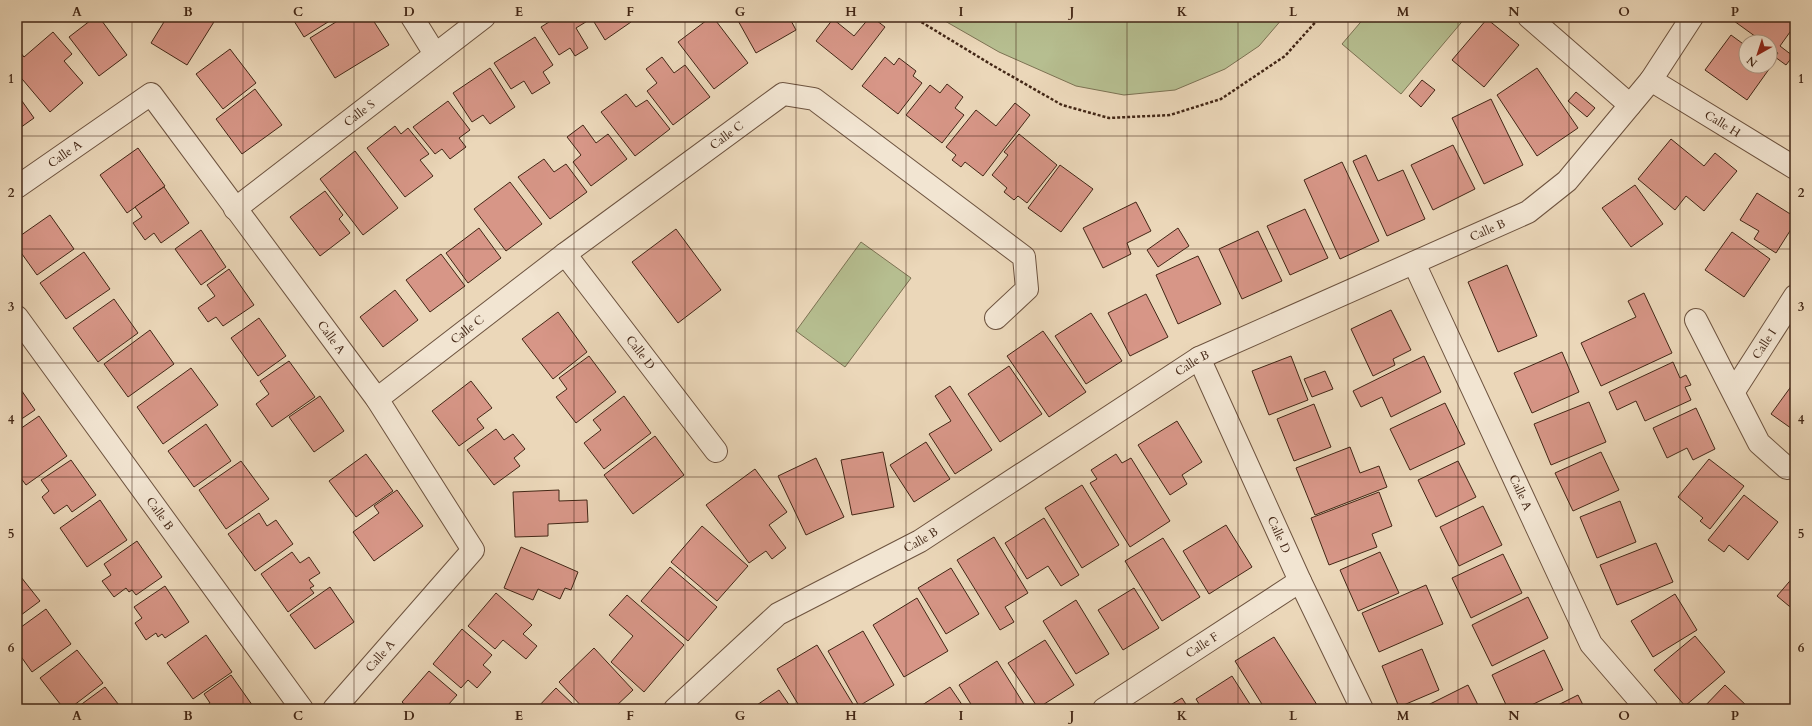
<svg xmlns="http://www.w3.org/2000/svg" width="1812" height="726" font-family="Cardo,serif">
	<style>
		.green { fill: #b6be90; stroke: #7c7253 }
		.building { fill: #d79687; stroke: #432716 }
		.lines { fill: none; stroke-linecap: round; stroke-linejoin: round }
		.minor-casing { stroke: #6d533f; stroke-width: 24 }
		.path { stroke: #432716; stroke-width: 2.5; stroke-dasharray: 3 2; stroke-linecap: butt }
		.minor { stroke: #f2e5d2; stroke-width: 22 }
		.grid { fill: none; stroke: #432716; stroke-width: 1; stroke-opacity: 0.55 }
		.labels { text-anchor: middle; dominant-baseline: central; stroke-width: 3.5; stroke-linejoin: round; paint-order: stroke }
		.street-label { font-size: 12px; fill: #432716; stroke: #f2e5d2 }
		.neatline { fill: none; stroke: #432716; stroke-width: 1.5 }
		.grid-label { font-size: 13px; text-anchor: middle; font-weight: bold; fill: #432716 }
	</style>
	<rect width="100%" height="100%" fill="#ebd7b9"/>
	<filter id="stains"><feTurbulence type="fractalNoise" baseFrequency=".005" numOctaves="4"/><feColorMatrix values="0 0 0 0 .2 0 0 0 0 .09 0 0 0 0 .02 0 0 0 .5 -.17"/></filter>
	<radialGradient id="worn" r=".72"><stop offset=".6" stop-color="#630" stop-opacity="0"/><stop offset="1" stop-color="#630" stop-opacity=".3"/></radialGradient>
	<g class="green">
		<path d="M938 17H1283V18L1259 46 1225 69 1175 90 1124 95 1076 86 999 52Z"/>
		<path d="M1365 17H1466L1401 94 1342 44Z"/>
		<path d="M861 242 911 278 845 367 796 331Z"/>
	</g>
	<g class="building">
		<path d="M95 17H99L127 55 99 76 69 37Z"/>
		<path d="M167 17H217L187 65 151 43Z"/>
		<path d="M301 17H336L304 37 294 21Z"/>
		<path d="M344 17H371L389 45 335 78 310 38Z"/>
		<path d="M557 17H587L589 20 576 28 588 48 575 56 570 48 559 55 541 27Z"/>
		<path d="M591 17H628L631 22 605 40Z"/>
		<path d="M711 17H713L748 63 714 89 678 42Z"/>
		<path d="M736 17H789L796 30 756 53Z"/>
		<path d="M870 17H872L885 27 852 70 816 41 833 19 854 36Z"/>
		<path d="M1737 17H1795V25L1780 46 1793 56 1786 65 1775 57 1778 53 1770 47V42H1763L1734 21Z"/>
		<path d="M1487 19 1519 45 1484 87 1452 60Z"/>
		<path d="M53 32 72 54 64 61 83 83 50 112 17 73V48L24 57Z"/>
		<path d="M1731 35 1746 46V66H1770V63L1772 65 1747 100 1705 70Z"/>
		<path d="M535 37 553 65 543 72 550 83 532 94 524 81 511 89 494 63Z"/>
		<path d="M230 49 256 83 223 109 196 74Z"/>
		<path d="M662 57 674 73 685 65 710 97 673 125 647 91 657 83 646 69Z"/>
		<path d="M885 57 894 65 899 58 916 71 913 76 922 83 898 114 862 86Z"/>
		<path d="M490 68 515 107 490 124 483 115 472 122 453 93Z"/>
		<path d="M1537 68 1578 128 1537 156 1497 95Z"/>
		<path d="M1422 80 1435 90 1421 107 1409 96Z"/>
		<path d="M947 84 963 97 955 108 964 115 942 143 906 115 930 85 940 93Z"/>
		<path d="M255 89 282 125 242 154 216 119Z"/>
		<path d="M1576 92 1595 108 1587 117 1568 101Z"/>
		<path d="M17 94 34 118 17 130Z"/>
		<path d="M626 94 636 107 647 100 670 129 635 156 601 112Z"/>
		<path d="M1491 99 1523 165 1484 184 1452 118Z"/>
		<path d="M448 101 470 130 459 138 466 147 450 159 442 149 435 154 413 127Z"/>
		<path d="M1015 103 1030 115 983 176 965 162 961 167 952 160 956 155 946 147 976 110 996 126Z"/>
		<path d="M583 125 596 143 608 134 627 159 591 186 573 162 581 155 567 137Z"/>
		<path d="M395 126 401 134 408 128 429 154 420 160 433 176 405 197 367 148Z"/>
		<path d="M1019 134 1057 165 1027 203 1018 196 1014 200 1004 192 1007 188 992 175 1008 155 1004 152Z"/>
		<path d="M1671 139 1704 166 1715 153 1737 171 1704 211 1686 196 1675 210 1638 179Z"/>
		<path d="M1453 145 1475 189 1433 210 1411 165Z"/>
		<path d="M138 148 165 186 127 213 100 175Z"/>
		<path d="M355 151 398 208 363 235 320 179Z"/>
		<path d="M1366 155 1378 181 1403 170 1425 219 1387 236 1353 161Z"/>
		<path d="M544 159 554 172 566 164 587 192 550 219 518 177Z"/>
		<path d="M1342 162 1379 241 1340 259 1304 180Z"/>
		<path d="M1060 165 1093 189 1061 232 1028 208Z"/>
		<path d="M510 182 542 224 506 251 474 209Z"/>
		<path d="M1635 185 1663 224 1631 247 1602 208Z"/>
		<path d="M164 187 189 223 161 243 154 233 145 240 133 223 142 217 135 207Z"/>
		<path d="M325 191 343 215 339 219 350 233 320 256 290 217Z"/>
		<path d="M1757 193 1795 217V223L1776 253 1754 239 1759 231 1740 220Z"/>
		<path d="M1136 202 1151 231 1127 243 1131 254 1103 268 1083 228Z"/>
		<path d="M1305 209 1328 258 1290 275 1267 226Z"/>
		<path d="M50 215 74 249 37 275 17 247V238Z"/>
		<path d="M479 228 501 258 468 283 446 253Z"/>
		<path d="M1178 228 1189 246 1158 267 1147 250Z"/>
		<path d="M676 229 721 290 678 323 632 262Z"/>
		<path d="M201 230 226 267 201 285 175 249Z"/>
		<path d="M1258 231 1282 281 1242 299 1219 249Z"/>
		<path d="M1732 232 1770 259 1744 297 1705 270Z"/>
		<path d="M84 252 110 289 66 319 40 283Z"/>
		<path d="M441 254 465 286 430 312 406 280Z"/>
		<path d="M1198 256 1221 304 1178 324 1156 275Z"/>
		<path d="M1507 265 1537 336 1498 352 1468 282Z"/>
		<path d="M229 269 254 305 223 326 216 317 208 322 198 308 215 296 207 285Z"/>
		<path d="M395 290 418 320 383 347 360 317Z"/>
		<path d="M1644 293 1672 353 1601 386 1581 343 1636 317 1628 301Z"/>
		<path d="M1146 294 1168 337 1130 356 1108 313Z"/>
		<path d="M114 299 138 333 98 362 73 328Z"/>
		<path d="M1391 310 1411 350 1393 359 1395 365 1373 376 1351 329Z"/>
		<path d="M558 312 587 352 553 379 522 339Z"/>
		<path d="M1091 313 1122 361 1086 384 1055 336Z"/>
		<path d="M259 318 286 356 258 376 231 338Z"/>
		<path d="M150 330 174 364 128 397 104 364Z"/>
		<path d="M1043 331 1086 392 1049 417 1007 356Z"/>
		<path d="M1562 352 1579 392 1532 413 1514 373Z"/>
		<path d="M589 356 616 392 576 423 556 397 567 389 559 378Z"/>
		<path d="M1291 356 1308 400 1269 415 1252 371Z"/>
		<path d="M1424 356 1441 392 1391 417 1382 397 1361 407 1353 391Z"/>
		<path d="M289 361 315 397 272 427 256 404 269 394 260 381Z"/>
		<path d="M1673 362 1680 378 1686 375 1691 385 1685 387 1691 400 1645 421 1636 401 1617 410 1609 392Z"/>
		<path d="M1009 366 1042 414 1000 442 968 394Z"/>
		<path d="M191 368 218 405 163 444 137 407Z"/>
		<path d="M1325 371 1333 389 1312 397 1304 379Z"/>
		<path d="M471 381 492 408 477 419 484 428 459 446 432 411Z"/>
		<path d="M1795 381V431L1771 414Z"/>
		<path d="M17 384 35 410 17 422Z"/>
		<path d="M950 386 992 450 955 474 929 434 951 421 935 396Z"/>
		<path d="M320 396 344 431 314 452 289 417Z"/>
		<path d="M624 396 651 433 604 469 584 443 601 430 593 420Z"/>
		<path d="M1589 402 1606 442 1551 465 1534 424Z"/>
		<path d="M1445 403 1465 444 1410 470 1390 429Z"/>
		<path d="M1314 404 1331 447 1294 461 1277 419Z"/>
		<path d="M1696 408 1715 449 1693 460 1687 448 1667 458 1653 428Z"/>
		<path d="M39 416 67 456 26 485 17 473V431Z"/>
		<path d="M1177 421 1202 462 1182 475 1187 484 1170 495 1138 445Z"/>
		<path d="M206 424 231 461 194 487 168 451Z"/>
		<path d="M496 429 504 440 513 434 525 449 514 458 520 466 494 485 467 450Z"/>
		<path d="M655 436 684 475 633 514 604 475Z"/>
		<path d="M926 442 950 479 914 502 890 465Z"/>
		<path d="M1350 447 1360 473 1379 466 1387 487 1315 515 1296 468Z"/>
		<path d="M883 452 894 507 852 515 841 460Z"/>
		<path d="M1601 452 1619 490 1573 511 1555 473Z"/>
		<path d="M366 454 393 491 356 517 329 481Z"/>
		<path d="M1116 454 1122 463 1131 458 1170 521 1130 547 1090 483 1097 479 1091 470Z"/>
		<path d="M816 458 844 517 806 535 778 476Z"/>
		<path d="M1709 459 1744 486 1710 529 1700 521 1703 518 1678 497Z"/>
		<path d="M71 460 96 495 72 512 67 505 54 514 42 497 49 491 41 480Z"/>
		<path d="M241 461 269 499 226 529 199 490Z"/>
		<path d="M1458 461 1476 497 1436 517 1418 480Z"/>
		<path d="M755 469 787 512 769 525 786 548 772 559 766 551 749 563 706 505Z"/>
		<path d="M1082 485 1119 545 1082 568 1045 508Z"/>
		<path d="M397 490 423 526 374 561 353 532 379 513 374 506Z"/>
		<path d="M559 490V501L587 500 588 522 548 524V536L515 537 513 492Z"/>
		<path d="M1379 492 1392 526 1372 534 1377 547 1329 565 1311 518Z"/>
		<path d="M1744 495 1778 522 1748 560 1729 545 1724 552 1708 540Z"/>
		<path d="M100 500 127 540 87 567 60 528Z"/>
		<path d="M1620 501 1636 542 1597 558 1580 517Z"/>
		<path d="M1483 506 1502 545 1459 566 1440 527Z"/>
		<path d="M259 513 267 526 276 520 293 544 255 571 228 534Z"/>
		<path d="M1044 518 1079 575 1061 586 1048 566 1027 579 1005 543Z"/>
		<path d="M1226 525 1252 567 1209 594 1183 551Z"/>
		<path d="M702 526 748 566 717 601 671 562Z"/>
		<path d="M994 537 1028 593 1005 607 1014 622 1000 630 957 560Z"/>
		<path d="M1163 538 1200 597 1162 621 1125 561Z"/>
		<path d="M137 541 162 577 136 595 132 590 129 592 126 588 114 597 102 581 111 575 104 564Z"/>
		<path d="M1656 543 1673 582 1617 605 1600 565Z"/>
		<path d="M521 547 578 572 571 590 565 588 560 599 538 589 533 600 504 588Z"/>
		<path d="M292 552 300 563 309 557 320 573 309 580 314 586 310 588 314 593 288 612 261 574Z"/>
		<path d="M1380 552 1399 593 1358 611 1340 570Z"/>
		<path d="M1503 554 1522 593 1471 618 1452 578Z"/>
		<path d="M670 567 717 607 688 641 641 601Z"/>
		<path d="M951 568 979 614 946 634 918 588Z"/>
		<path d="M17 572 40 601 17 618Z"/>
		<path d="M1795 575V611L1777 596Z"/>
		<path d="M1426 585 1443 624 1379 652 1362 613Z"/>
		<path d="M165 586 189 622 165 638 162 634 158 637 156 633 146 640 135 623 142 618 134 607Z"/>
		<path d="M330 587 354 622 315 649 290 615Z"/>
		<path d="M1134 588 1159 628 1123 650 1098 610Z"/>
		<path d="M496 593 532 625 523 634 537 646 526 659 503 640 495 649 468 626Z"/>
		<path d="M1675 594 1697 630 1653 657 1631 621Z"/>
		<path d="M627 595 684 645 644 692 611 662 633 636 609 615Z"/>
		<path d="M1528 597 1548 638 1492 666 1472 625Z"/>
		<path d="M917 598 948 651 904 677 873 625Z"/>
		<path d="M1076 600 1109 654 1076 674 1043 621Z"/>
		<path d="M46 609 71 644 32 672 17 651V630Z"/>
		<path d="M462 629 492 655 483 665 491 672 477 688 468 680 461 688 433 664Z"/>
		<path d="M863 631 894 685 859 706 828 651Z"/>
		<path d="M206 635 232 672 193 699 167 663Z"/>
		<path d="M1695 636 1725 672 1685 706 1654 670Z"/>
		<path d="M1274 637 1319 708 1317 709H1265L1235 661Z"/>
		<path d="M1045 640 1074 685 1038 708 1008 663Z"/>
		<path d="M817 645 856 709H801L777 669Z"/>
		<path d="M594 648 633 690 613 709H584L559 682Z"/>
		<path d="M1422 649 1439 690 1399 707 1382 666Z"/>
		<path d="M77 650 103 683 69 709H64L40 678Z"/>
		<path d="M1544 650 1563 690 1523 709H1508L1492 675Z"/>
		<path d="M997 661 1027 709H974L959 685Z"/>
		<path d="M429 671 457 695 448 705 453 709H410L402 702Z"/>
		<path d="M231 675 255 709H202L210 703 204 694Z"/>
		<path d="M1232 676 1253 709H1202L1196 699Z"/>
		<path d="M1468 685 1480 709H1420Z"/>
		<path d="M1725 685 1750 709H1702Z"/>
		<path d="M105 687 122 709H75Z"/>
		<path d="M950 687 965 709H916Z"/>
		<path d="M556 688 578 709H536Z"/>
		<path d="M779 690 792 709H751Z"/>
		<path d="M1578 695 1585 709H1550Z"/>
		<path d="M1182 698 1189 709H1164Z"/>
	</g>
	<g class="lines">
		<defs>
			<g id="minor">
				<path d="M412 17 435 54"/>
				<path d="M1529 17 1630 105"/>
				<path id="s1" d="M1651 80 1795 168"/>
				<path id="s2" d="M17 187 151 94 377 399 473 550 334 709"/>
				<path id="s3" d="M235 209 484 17"/>
				<path id="s4" d="M565 254 716 451"/>
				<path id="s5" d="M1414 263 1591 644 1647 709"/>
				<path id="s6" d="M17 317 302 709"/>
				<path d="M1696 320 1759 443 1787 468"/>
				<path id="s7" d="M1199 358 1300 581 1362 709"/>
				<path id="s8" d="M1734 391 1795 296"/>
				<path id="s9" d="M377 399 565 254 783 94 814 99 1024 257 1027 289 996 318"/>
				<path id="s10" d="M675 709 778 614 920 541 1199 358 1528 212 1567 181 1651 80 1692 17"/>
				<path id="s11" d="M1104 709 1300 581"/>
			</g>
		</defs>
		<use href="#minor" class="minor-casing"/>
		<path class="path" d="M913 17 992 65 1062 105 1109 118 1170 115 1221 99 1285 56 1320 17"/>
		<use href="#minor" class="minor"/>
	</g>
	<path class="grid" d="M132 17V709M243 17V709M354 17V709M464 17V709M574 17V709M685 17V709M796 17V709M906 17V709M1016 17V709M1127 17V709M1238 17V709M1348 17V709M1458 17V709M1569 17V709M1680 17V709M17 136H1795M17 249H1795M17 363H1795M17 477H1795M17 590H1795"/>
	<g class="labels">
		<g class="street-label">
			<text stroke="none"><textPath href="#s3" startOffset="157">Calle S</textPath></text>
			<text stroke="none"><textPath href="#s1" startOffset="84">Calle H</textPath></text>
			<text stroke="none"><textPath href="#s9" startOffset="438">Calle C</textPath></text>
			<text stroke="none"><textPath href="#s2" startOffset="58">Calle A</textPath></text>
			<text stroke="none"><textPath href="#s10" startOffset="949">Calle B</textPath></text>
			<text stroke="none"><textPath href="#s9" startOffset="114">Calle C</textPath></text>
			<text stroke="none"><textPath href="#s2" startOffset="466">Calle A</textPath></text>
			<text stroke="none"><textPath href="#s8" startOffset="56">Calle I</textPath></text>
			<text stroke="none"><textPath href="#s4" startOffset="124">Calle D</textPath></text>
			<text stroke="none"><textPath href="#s10" startOffset="625">Calle B</textPath></text>
			<text stroke="none"><textPath href="#s5" startOffset="253">Calle A</textPath></text>
			<text stroke="none"><textPath href="#s6" startOffset="243">Calle B</textPath></text>
			<text stroke="none"><textPath href="#s7" startOffset="194">Calle D</textPath></text>
			<text stroke="none"><textPath href="#s10" startOffset="301">Calle B</textPath></text>
			<text stroke="none"><textPath href="#s11" startOffset="117">Calle F</textPath></text>
			<text transform="translate(380 656) rotate(-49)">Calle A</text>
		</g>
	</g>
	<rect width="1812" height="726" fill="none" stroke="#ebd7b9" stroke-width="44"/>
	<g transform="translate(1758 54) rotate(219)"><circle r="19" fill="#f2e5d2" stroke="#ac9987"/>
	<path d="M0-3L7 15L0 10L-7 15Z" fill="#8f2418"/>
	<text y="-6" font-size="11" font-weight="bold" text-anchor="middle" fill="#432716">N</text>
	</g>
	<rect x="22" y="22" width="1768" height="682" class="neatline"/>
	<g class="grid-label">
		<text x="77" y="16">A</text>
		<text x="188" y="16">B</text>
		<text x="298" y="16">C</text>
		<text x="409" y="16">D</text>
		<text x="519" y="16">E</text>
		<text x="630" y="16">F</text>
		<text x="740" y="16">G</text>
		<text x="851" y="16">H</text>
		<text x="961" y="16">I</text>
		<text x="1072" y="16">J</text>
		<text x="1182" y="16">K</text>
		<text x="1293" y="16">L</text>
		<text x="1403" y="16">M</text>
		<text x="1514" y="16">N</text>
		<text x="1624" y="16">O</text>
		<text x="1735" y="16">P</text>
		<text x="11" y="83">1</text>
		<text x="1801" y="83">1</text>
		<text x="11" y="197">2</text>
		<text x="1801" y="197">2</text>
		<text x="11" y="311">3</text>
		<text x="1801" y="311">3</text>
		<text x="11" y="424">4</text>
		<text x="1801" y="424">4</text>
		<text x="11" y="538">5</text>
		<text x="1801" y="538">5</text>
		<text x="11" y="652">6</text>
		<text x="1801" y="652">6</text>
		<text x="77" y="720">A</text>
		<text x="188" y="720">B</text>
		<text x="298" y="720">C</text>
		<text x="409" y="720">D</text>
		<text x="519" y="720">E</text>
		<text x="630" y="720">F</text>
		<text x="740" y="720">G</text>
		<text x="851" y="720">H</text>
		<text x="961" y="720">I</text>
		<text x="1072" y="720">J</text>
		<text x="1182" y="720">K</text>
		<text x="1293" y="720">L</text>
		<text x="1403" y="720">M</text>
		<text x="1514" y="720">N</text>
		<text x="1624" y="720">O</text>
		<text x="1735" y="720">P</text>
	</g>
	<rect width="100%" height="100%" filter="url(#stains)"/>
	<rect width="100%" height="100%" fill="url(#worn)"/>
</svg>
